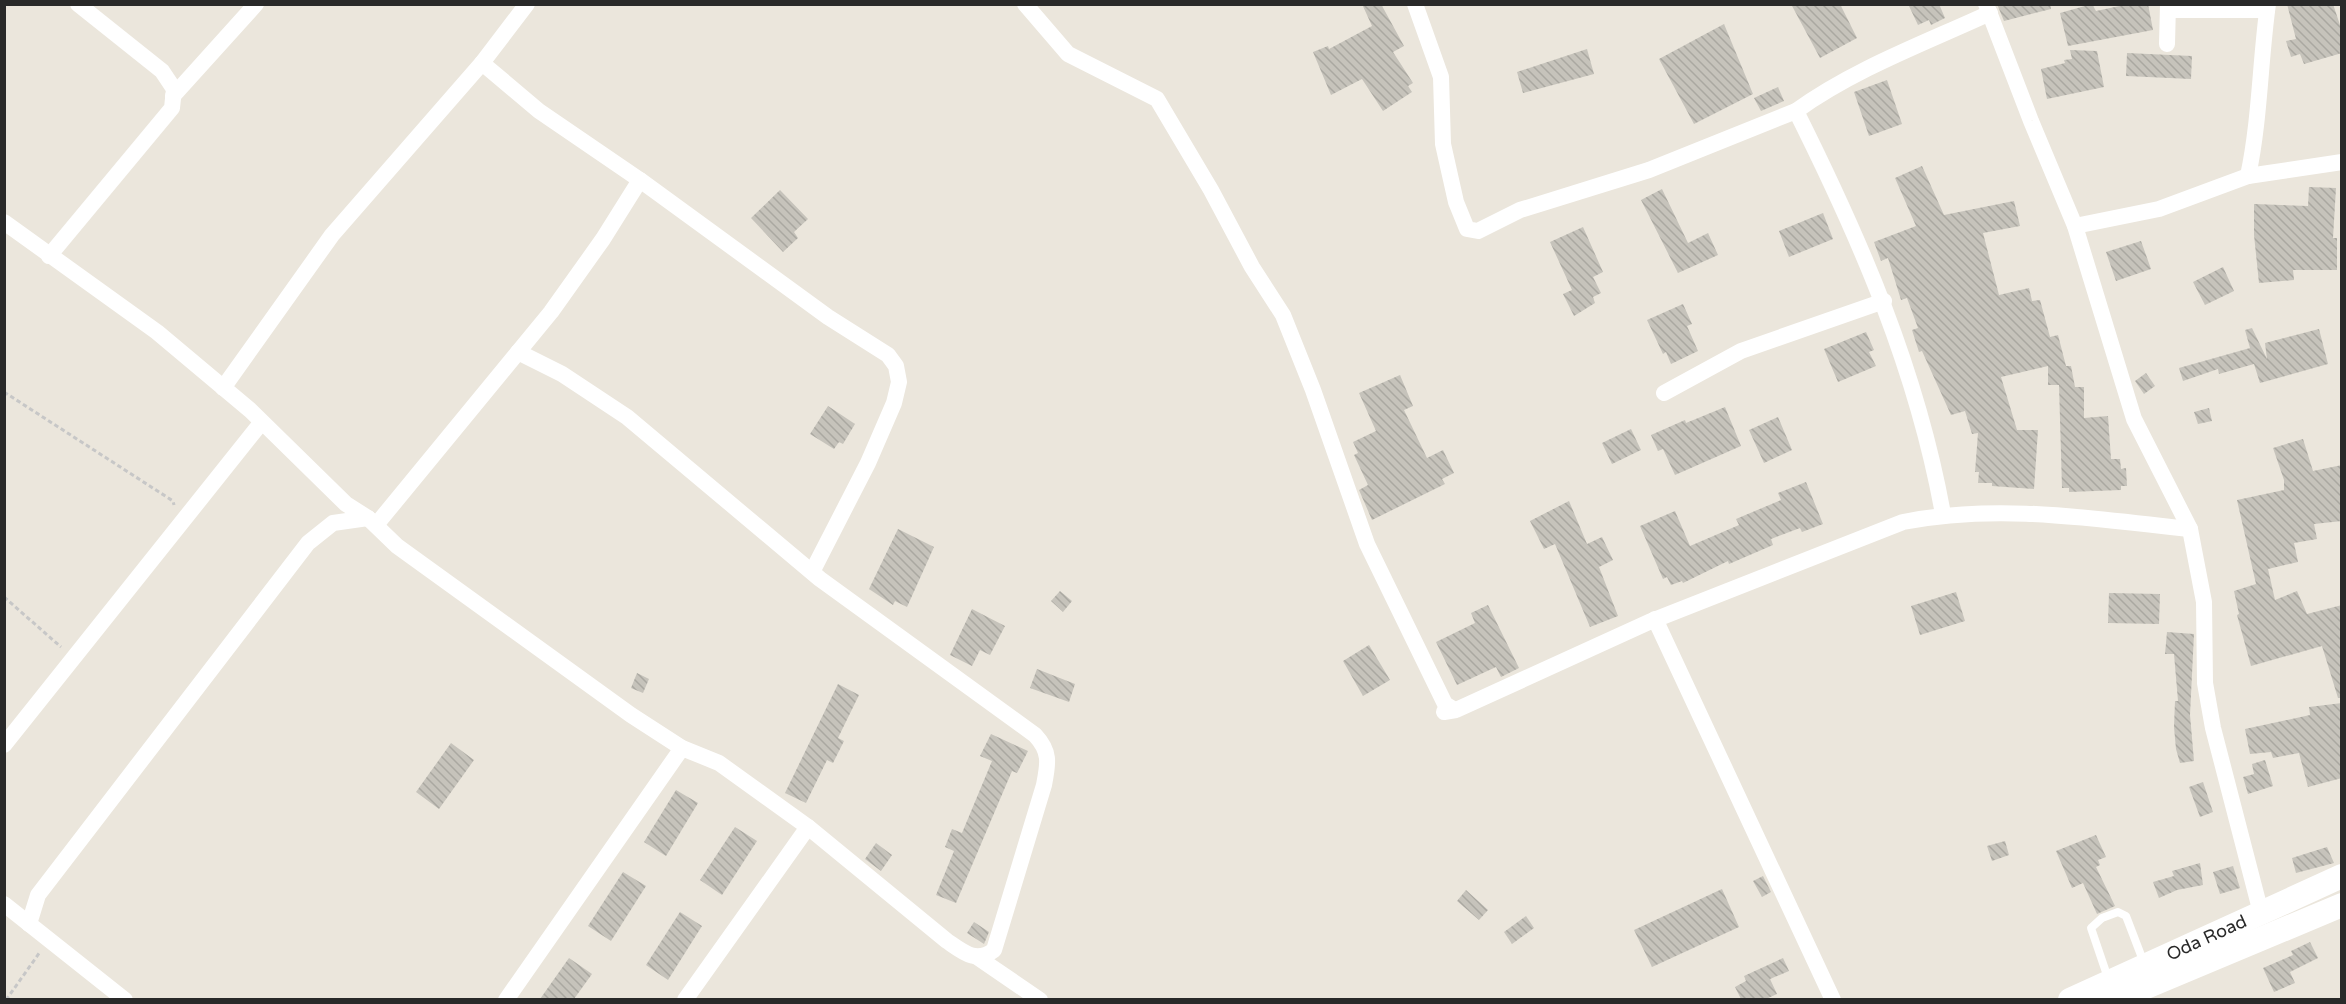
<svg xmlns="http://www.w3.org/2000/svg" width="2346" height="1004" font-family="'Varela Round',sans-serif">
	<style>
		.building { fill: url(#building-back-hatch) }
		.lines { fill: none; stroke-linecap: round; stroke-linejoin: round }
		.path { stroke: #c7c7c7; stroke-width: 3; stroke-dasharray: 4.5 3; stroke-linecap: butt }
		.lane { stroke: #fff; stroke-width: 8 }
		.street { stroke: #fff; stroke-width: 16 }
		.secondary { stroke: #fff; stroke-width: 24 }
		.labels { text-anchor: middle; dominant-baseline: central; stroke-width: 4.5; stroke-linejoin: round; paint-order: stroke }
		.street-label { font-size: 18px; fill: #292929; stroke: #fff }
	</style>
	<defs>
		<pattern id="building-back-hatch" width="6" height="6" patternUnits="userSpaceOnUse" patternTransform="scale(1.5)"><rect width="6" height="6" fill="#c6c3bb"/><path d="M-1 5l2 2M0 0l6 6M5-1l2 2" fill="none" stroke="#aaa8a1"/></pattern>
	</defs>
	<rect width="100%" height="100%" fill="#ebe6dc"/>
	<g class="building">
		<path d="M1362 4H1381L1404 46 1393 52 1413 83 1408 86 1412 92 1383 111 1362 79 1331 95 1313 52 1328 46 1329 49 1372 26Z"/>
		<path d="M1791 4H1840L1857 38 1820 58Z"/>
		<path d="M1908 4H1939L1945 18 1931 25 1929 20 1918 25Z"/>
		<path d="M1997 4H2050L2051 9 2004 21Z"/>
		<path d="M2092 4 2096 11 2129 4H2148L2153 30 2068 46 2060 13Z"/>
		<path d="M2287 4H2333L2342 31V53L2304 64 2300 54 2291 57 2286 41 2296 39Z"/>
		<path d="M1724 24 1753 94 1694 124 1659 59Z"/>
		<path d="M1587 49 1594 74 1523 93 1517 72Z"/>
		<path d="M2070 50 2097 51 2104 87 2047 99 2041 69 2065 63 2064 60 2072 59Z"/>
		<path d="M2127 53 2192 56 2191 79 2126 76Z"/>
		<path d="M1887 80 1902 124 1869 136 1854 92Z"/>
		<path d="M1778 87 1784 101 1761 111 1754 98Z"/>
		<path d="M1922 166 1944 215 2014 201 2020 226 1983 233 1999 295 2029 288 2032 301 2040 300 2050 337 2058 335 2066 366H2071L2075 387H2084V418L2108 416 2111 459H2120L2121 469 2126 468 2127 486H2121V490L2069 492V488H2062L2059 385H2048V366L2001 377 2017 430H2038L2034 489 1992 486V483H1978L1979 472H1975L1978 433 1972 434 1965 411 1951 415 1922 351 1919 352 1912 330 1918 328 1907 298 1901 300 1888 258 1881 261 1874 242 1916 226 1895 178Z"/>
		<path d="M2309 187 2336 188 2333 238H2337V270H2293L2294 280 2259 283 2254 235V204L2308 206Z"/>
		<path d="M1662 189 1688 243 1708 233 1718 255 1678 273 1641 200Z"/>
		<path d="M780 190 808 219 794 232 798 238 783 252 751 218Z"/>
		<path d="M1823 213 1833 239 1789 257 1779 231Z"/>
		<path d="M1583 227 1603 272 1593 277 1601 293 1593 297 1595 303 1574 316 1563 294 1572 290 1550 242Z"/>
		<path d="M2141 241 2151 269 2116 281 2106 252Z"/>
		<path d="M2223 267 2234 291 2205 305 2193 282Z"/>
		<path d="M1683 304 1692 324 1687 326 1698 351 1671 364 1666 352 1663 354 1647 320Z"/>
		<path d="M2252 328 2267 359 2265 343 2319 329 2328 364 2260 383 2254 364 2219 374 2218 369 2183 381 2179 368 2250 348 2245 330Z"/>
		<path d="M1866 332 1874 350 1869 352 1876 366 1838 382 1824 349Z"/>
		<path d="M2146 373 2155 386 2144 394 2135 381Z"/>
		<path d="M1400 375 1413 406 1404 410 1427 458 1443 450 1454 473 1442 479 1445 484 1372 520 1359 490 1368 485 1354 455 1358 453 1353 442 1376 431 1359 393Z"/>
		<path d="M828 406 855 424 843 444 839 442 834 449 810 434Z"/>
		<path d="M1725 407 1741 446 1675 475 1663 449 1658 451 1651 435 1685 420 1686 423Z"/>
		<path d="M2209 408 2212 421 2198 424 2194 412Z"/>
		<path d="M1778 417 1792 450 1764 463 1749 430Z"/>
		<path d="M1631 429 1641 450 1612 464 1602 443Z"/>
		<path d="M2303 439 2313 471 2342 465V521L2314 524 2317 539 2294 543 2298 562 2268 569 2275 600 2297 591 2307 614 2342 605V698H2338L2322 646 2251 666 2237 615 2239 614 2234 591 2256 584 2237 500 2284 490V480L2273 448Z"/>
		<path d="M1806 482 1823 524 1802 532 1800 528 1771 539 1773 545 1729 564 1728 561 1683 583 1682 581 1671 585 1667 577 1663 579 1640 526 1675 511 1690 546 1739 525 1736 519 1781 500 1778 493Z"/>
		<path d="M1569 501 1587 544 1602 537 1613 560 1599 567 1618 616 1590 627 1555 544 1544 549 1530 521Z"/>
		<path d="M898 529 934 547 907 607 895 601 893 605 869 589Z"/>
		<path d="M1060 591 1072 601 1063 612 1051 601Z"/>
		<path d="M1956 592 1965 621 1920 635 1911 606Z"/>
		<path d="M2109 593 2160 594 2159 624 2108 623Z"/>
		<path d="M1488 605 1519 668 1501 677 1496 667 1457 685 1436 642 1475 623 1471 613Z"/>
		<path d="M972 609 1005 626 990 655 980 650 972 666 950 655Z"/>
		<path d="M2167 632 2194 634 2190 715 2194 761 2180 763 2176 749 2174 727 2175 701H2178L2174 654H2165Z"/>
		<path d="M1369 645 1390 680 1363 696 1343 661Z"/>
		<path d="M1037 669 1075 684 1069 702 1030 688Z"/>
		<path d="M637 673 649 679 643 693 631 688Z"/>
		<path d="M838 684 859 695 838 738 844 741 833 763 827 760 806 803 785 793Z"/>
		<path d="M2342 703V778L2308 787 2299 753 2273 758 2271 752 2250 754 2245 729 2310 715 2309 707Z"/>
		<path d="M991 734 1028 751 1017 773 1012 771 956 903 936 895 954 851 945 847 952 829 962 833 992 761 980 756Z"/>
		<path d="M451 743 474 760 439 809 416 792Z"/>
		<path d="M2265 760 2273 786 2248 794 2243 777 2254 774 2252 764Z"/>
		<path d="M2203 782 2213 812 2200 817 2189 787Z"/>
		<path d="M676 790 698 803 666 856 644 842Z"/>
		<path d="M735 827 757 841 722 895 700 880Z"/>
		<path d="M2096 835 2106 857 2098 860 2100 865 2096 867 2115 906 2097 914 2083 883 2072 888 2056 851Z"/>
		<path d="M2005 841 2009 855 1992 861 1987 846Z"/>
		<path d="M876 843 892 855 881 871 865 859Z"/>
		<path d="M2327 847 2334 863 2296 873 2292 858Z"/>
		<path d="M2200 863 2203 885 2177 890 2159 898 2153 882 2174 876 2172 871Z"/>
		<path d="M2233 866 2240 888 2220 894 2213 872Z"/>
		<path d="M623 872 646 886 611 941 588 926Z"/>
		<path d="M1763 876 1771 892 1762 897 1753 881Z"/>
		<path d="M1722 889 1739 927 1652 967 1634 930Z"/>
		<path d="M1466 890 1488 910 1479 920 1457 901Z"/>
		<path d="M680 912 702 926 668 980 646 965Z"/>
		<path d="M1526 916 1534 928 1512 944 1504 932Z"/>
		<path d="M974 922 989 932 984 944 967 933Z"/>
		<path d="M2310 942 2318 958 2290 972 2295 983 2274 992 2263 968 2293 955 2291 951Z"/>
		<path d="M569 958 592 974 574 999H540Z"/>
		<path d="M1783 958 1789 971 1770 979 1777 994 1766 999H1741L1735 987 1746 981 1744 976Z"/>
	</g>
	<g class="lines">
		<g class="path">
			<path d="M4 392 173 501 174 505"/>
			<path d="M4 597 61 647"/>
			<path d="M6 1000 40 952"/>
		</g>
		<path class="lane" d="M2109 981 2091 928 2102 918 2118 912 2126 916 2144 963"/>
		<g class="street">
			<path d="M1025 4 1068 54 1157 99 1211 190 1252 267 1283 315 1313 390 1367 544 1445 704 1453 709"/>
			<path d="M1415 4 1441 77 1443 144 1456 202 1467 229 1478 231 1520 210 1649 170 1796 111C1854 69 1925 43 1990 13"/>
			<path d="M1986 4 2031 121 2075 226 2134 419 2190 529 2204 602 2205 683 2213 728 2261 913"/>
			<path d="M2168 10H2267"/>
			<path d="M2167 44 2168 4"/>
			<path d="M482 63 539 111 640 180 828 317 888 355 896 366 899 382 894 403 868 463 812 572"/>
			<path d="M173 96 256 4"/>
			<path d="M1796 111C1861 241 1917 370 1943 514"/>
			<path d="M2248 176C2260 120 2260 61 2268 4"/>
			<path d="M4 222 157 332 250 410 346 504 368 518 397 546 631 715 682 748 719 763 808 827 947 941C963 952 976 964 994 950L1044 785C1048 764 1051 752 1035 735L820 579 627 417 562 374 518 352"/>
			<path d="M2075 226 2159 209 2248 176 2342 162"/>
			<path d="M49 256 172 108 174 89 162 71 78 4"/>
			<path d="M223 388 332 235 482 63 527 4"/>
			<path d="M1664 393 1741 351 1884 301"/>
			<path d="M376 525 551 312 603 239 640 180"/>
			<path d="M1655 619 1833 1000"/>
			<path d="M1444 712 1456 710 1649 622 1903 522C1998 503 2095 519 2190 529"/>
			<path d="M4 745 261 423"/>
			<path d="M4 904 125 1000"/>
			<path d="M29 924 38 895 308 543 333 523 368 518"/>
			<path d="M977 957 1040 1000"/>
			<path d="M506 1000 682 748"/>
			<path d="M685 1000 808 827"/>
		</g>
		<g class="secondary">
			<path id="s1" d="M2070 1000 2342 876"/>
			<path d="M2115 1000 2342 905"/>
		</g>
	</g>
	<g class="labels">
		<g class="street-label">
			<text stroke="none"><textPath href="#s1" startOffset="150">Oda Road</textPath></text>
		</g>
	</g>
	<rect width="2346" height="1004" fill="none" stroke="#292929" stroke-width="12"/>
</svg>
